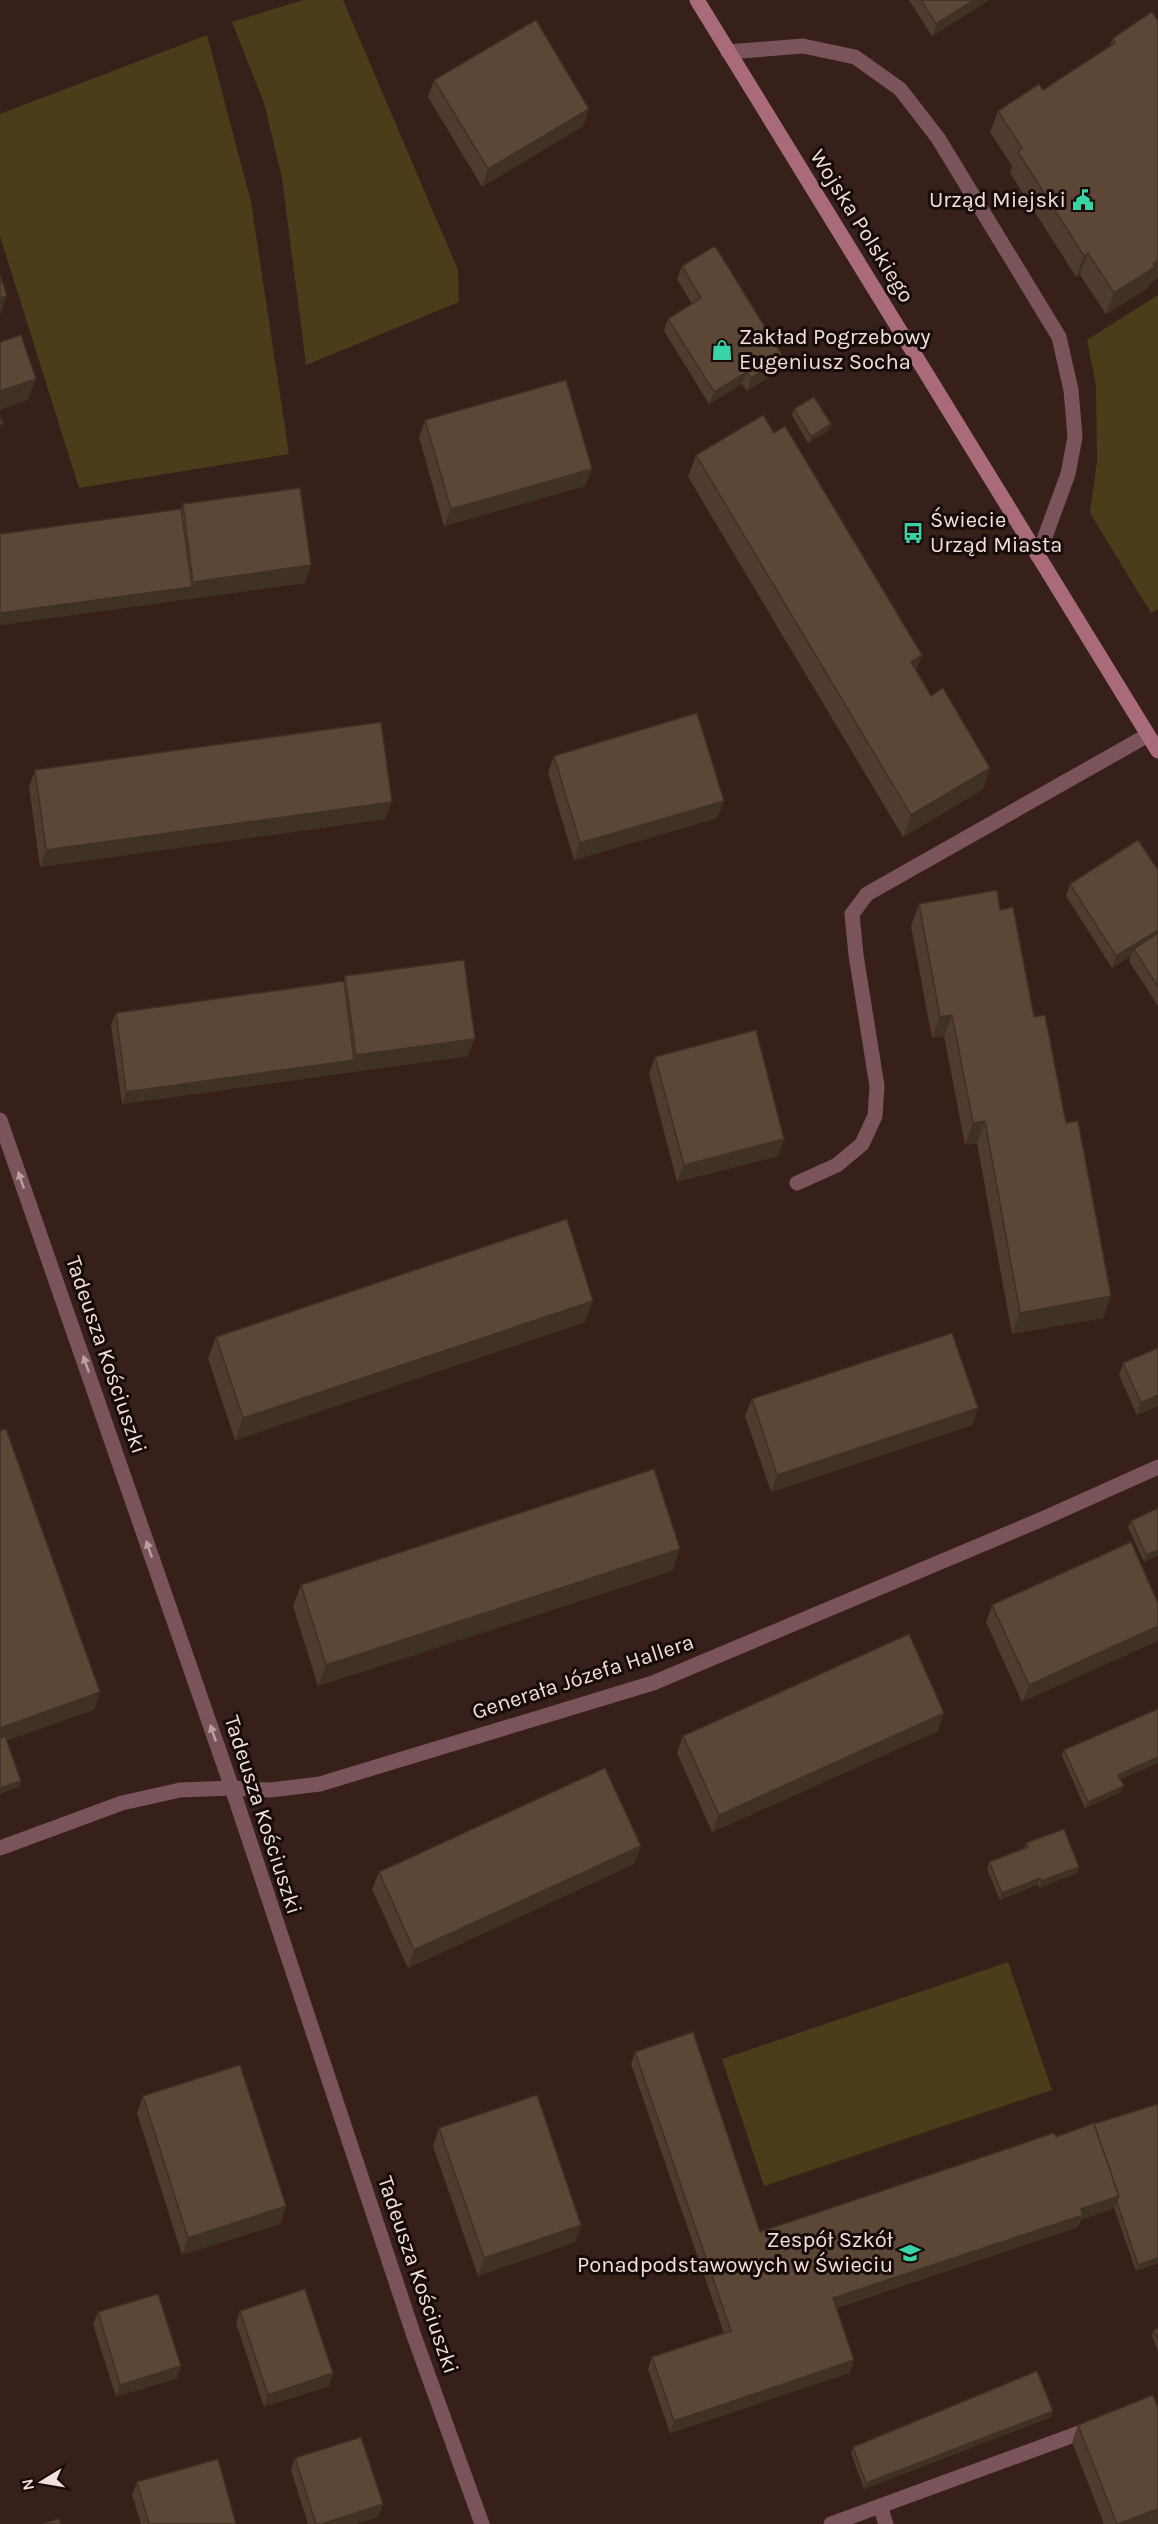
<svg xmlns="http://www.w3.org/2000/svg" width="1158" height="2524" font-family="Karla,sans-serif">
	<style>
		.green { fill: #4b3d1a }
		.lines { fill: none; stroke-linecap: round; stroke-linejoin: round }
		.lane { stroke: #7a535b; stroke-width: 15 }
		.street { stroke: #7a535b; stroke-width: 15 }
		.secondary { stroke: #a96b79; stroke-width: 15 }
		.wall { fill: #4f3c2e }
		.shaded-wall { fill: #403125 }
		.building { fill: #5c4635; stroke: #403125; stroke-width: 1.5 }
		.oneway { fill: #bba1a2 }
		.labels { text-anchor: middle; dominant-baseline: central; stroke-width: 6; stroke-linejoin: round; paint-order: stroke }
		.poi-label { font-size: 22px; fill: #f1e0dc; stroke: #170c0a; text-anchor: end }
		.street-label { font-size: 22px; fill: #f1e0dc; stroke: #170c0a }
	</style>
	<rect width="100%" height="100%" fill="#371f1a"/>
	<g class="green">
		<path d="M303 0H343L458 270 459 302 306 365 282 178 264 103 232 22Z"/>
		<path d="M207 35 251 202 289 454 79 488 0 236V114Z"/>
		<path d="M1158 295V609L1151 613 1090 513 1097 461 1096 386 1087 340Z"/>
		<path d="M1008 1962 1052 2090 764 2186 722 2059Z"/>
	</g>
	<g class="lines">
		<g class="lane">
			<path d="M728 52 803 46 855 57 900 89 938 138 1059 337 1071 390 1075 437 1068 474 1038 556"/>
			<path d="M797 1183 837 1165 862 1144 875 1116 877 1086 856 955 852 914 867 894 1148 735"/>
			<path d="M880 2506 886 2524"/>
			<path d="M831 2524 1093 2428"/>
		</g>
		<g class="street">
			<path d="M0 1120 232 1788 414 2336 482 2524"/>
			<path d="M0 1848 122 1803 180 1790 232 1788 270 1790 320 1784 653 1683 1040 1520 1158 1467"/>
		</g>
		<path class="secondary" d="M697 0 1158 751"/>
	</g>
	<g class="wall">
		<path d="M909 0H989L932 36Z"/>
		<path d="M1158 21V278L1150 283 1148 288 1106 314 1080 275 1076 277 1010 173 1012 166 990 132 998 111 1043 90 1109 47 1113 38Z"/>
		<path d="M434 80 583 126 482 187 428 97Z"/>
		<path d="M682 266 784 358 780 370 747 391 742 384 709 404 664 331 668 319 692 304 677 279Z"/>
		<path d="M794 409 829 430 808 443 792 415Z"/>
		<path d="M425 420 592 469 585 486 444 526 419 437Z"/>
		<path d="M774 433 922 655 916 670 931 696 990 768 983 789 903 837 688 477 696 455Z"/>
		<path d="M183 504 311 565 305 583 0 625 181 509Z"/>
		<path d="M554 756 724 801 717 818 574 860 548 773Z"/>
		<path d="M35 770 385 819 40 867 29 787Z"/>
		<path d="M1158 870V1006L1129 961 1131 956 1112 968 1066 896 1070 884Z"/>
		<path d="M919 904 1000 910 1066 1123 1111 1296 1103 1318 1012 1334 977 1143 965 1145 944 1036 932 1038 911 926Z"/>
		<path d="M345 976 468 1056 122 1104 111 1025 116 1013 344 981Z"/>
		<path d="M655 1057 784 1139 778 1156 677 1182 649 1074Z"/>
		<path d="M585 1322 235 1440 208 1358 216 1337Z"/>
		<path d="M1123 1363 1158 1406 1137 1415 1119 1375Z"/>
		<path d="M752 1399 972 1425 771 1492 745 1416Z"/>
		<path d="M1158 1508V1555L1144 1562 1128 1527 1131 1521Z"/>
		<path d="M672 1571 318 1686 293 1606 301 1585Z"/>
		<path d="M1158 1603 1022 1702 986 1622 992 1605Z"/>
		<path d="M1158 1709V1763L1121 1779V1792L1085 1808 1062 1756 1064 1750Z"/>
		<path d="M938 1731 712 1832 677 1753 683 1736Z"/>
		<path d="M1026 1843 1079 1867 1077 1873 1039 1888 1038 1884 1000 1900 987 1869 989 1862 1025 1848Z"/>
		<path d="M641 1846 634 1864 408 1968 372 1889 379 1872Z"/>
		<path d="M635 2052 760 2232 1056 2137 1094 2123 1158 2263 1136 2271 1114 2208 1081 2220 1078 2227 837 2308 854 2360 850 2373 670 2433 648 2369 652 2357 724 2333 631 2064Z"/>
		<path d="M143 2096 286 2206 280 2224 182 2255 137 2113Z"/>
		<path d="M439 2128 581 2225 575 2242 478 2276 433 2146Z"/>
		<path d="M240 2311 333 2373 329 2386 264 2407 236 2323Z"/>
		<path d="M98 2312 181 2366 177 2378 116 2397 93 2324Z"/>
		<path d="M1158 2328V2351L1152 2336 1154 2330Z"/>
		<path d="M1051 2417 864 2489 851 2453 853 2447Z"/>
		<path d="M1078 2425 1158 2524H1104L1072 2442Z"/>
		<path d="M295 2458 383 2504 378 2517 355 2524H308L291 2470Z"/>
		<path d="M137 2482 236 2524H141L132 2495Z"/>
	</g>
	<g class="shaded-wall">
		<path d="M974 0H989L932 36 936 24Z"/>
		<path d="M589 109 583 126 482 187 488 169Z"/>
		<path d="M1088 253 1080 275 1076 277 1084 256Z"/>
		<path d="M1158 261V278L1150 283 1148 288 1106 314 1114 293Z"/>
		<path d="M7 296 0 316V298Z"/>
		<path d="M784 358 780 370 747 391 751 378Z"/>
		<path d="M747 372 742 384 709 404 714 392Z"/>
		<path d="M36 379 28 400 0 410V391Z"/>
		<path d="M831 424 829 430 808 443 811 437Z"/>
		<path d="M592 469 585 486 444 526 451 509Z"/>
		<path d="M311 565 305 583 0 625V613L192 587 193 582Z"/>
		<path d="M922 655 914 676 911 662Z"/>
		<path d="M990 768 983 789 903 837 911 815Z"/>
		<path d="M724 801 717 818 574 860 580 843Z"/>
		<path d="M392 802 385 819 40 867 46 850Z"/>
		<path d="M1158 930V939L1134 949 1131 956 1112 968 1116 956Z"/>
		<path d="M952 1015 944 1036 932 1038 940 1017Z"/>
		<path d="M475 1039 468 1056 350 1072 356 1055Z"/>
		<path d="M354 1060 350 1072 122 1104 126 1092Z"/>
		<path d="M985 1121 977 1143 965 1145 973 1123Z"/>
		<path d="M784 1139 778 1156 677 1182 684 1165Z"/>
		<path d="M1111 1296 1103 1318 1012 1334 1020 1313Z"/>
		<path d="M593 1301 585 1322 235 1440 243 1418Z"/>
		<path d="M1158 1395V1406L1137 1415 1141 1403Z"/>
		<path d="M978 1408 972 1425 771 1492 777 1475Z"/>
		<path d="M680 1549 672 1571 318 1686 326 1665Z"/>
		<path d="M1158 1550V1555L1144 1562 1146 1555Z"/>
		<path d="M1158 1626V1641L1022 1702 1029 1685Z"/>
		<path d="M100 1692 94 1710 0 1743V1728Z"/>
		<path d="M944 1713 938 1731 712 1832 719 1815Z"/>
		<path d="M1158 1757V1763L1116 1781 1118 1775Z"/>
		<path d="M21 1781 19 1787 0 1794V1788Z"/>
		<path d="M1124 1786 1121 1792 1085 1808 1088 1802Z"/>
		<path d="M641 1846 634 1864 408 1968 414 1950Z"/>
		<path d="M1079 1867 1077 1873 1039 1888 1041 1881Z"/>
		<path d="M1040 1878 1038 1884 1000 1900 1002 1893Z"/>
		<path d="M1119 2196 1115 2208 1081 2220 1078 2227 829 2310 833 2298Z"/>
		<path d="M286 2206 280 2224 182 2255 188 2238Z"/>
		<path d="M581 2225 575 2242 478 2276 484 2258Z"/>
		<path d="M1158 2258V2263L1136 2271 1138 2265Z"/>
		<path d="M854 2360 850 2373 670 2433 674 2421Z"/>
		<path d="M181 2366 177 2378 116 2397 120 2385Z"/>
		<path d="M333 2373 329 2386 264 2407 268 2395Z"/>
		<path d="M1053 2411 1051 2417 864 2489 866 2483Z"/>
		<path d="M383 2504 378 2517 355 2524H322Z"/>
		<path d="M1158 2509V2524H1119Z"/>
	</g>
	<g class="building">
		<path d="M921 0H974L936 24Z"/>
		<path d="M1152 12 1158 21V261L1153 264 1155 267 1114 293 1088 253 1084 256 1018 152 1022 148 998 111 1039 84 1043 90 1115 43 1113 38Z"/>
		<path d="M536 20 589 109 488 169 434 80Z"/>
		<path d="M715 246 784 358 751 378 747 372 714 392 668 319 701 298 682 266Z"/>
		<path d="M0 275 7 296 0 298Z"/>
		<path d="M21 335 36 379 0 391V342Z"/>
		<path d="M566 380 592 469 451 509 425 420Z"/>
		<path d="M814 397 831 424 811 437 794 409Z"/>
		<path d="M763 415 774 433 785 426 922 655 911 662 931 696 943 688 990 768 911 815 696 455Z"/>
		<path d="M0 416 3 424 0 425Z"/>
		<path d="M300 488 311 565 193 582 183 504Z"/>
		<path d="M181 509 192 587 0 613V534Z"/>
		<path d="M697 713 724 801 580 843 554 756Z"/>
		<path d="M381 722 392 802 46 850 35 770Z"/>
		<path d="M1138 840 1158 870V930L1116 956 1070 884Z"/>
		<path d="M997 890 1000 910 1013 907 1034 1017 1045 1015 1066 1123 1078 1121 1111 1296 1020 1313 985 1121 973 1123 952 1015 940 1017 919 904Z"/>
		<path d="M1158 933V987L1134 949Z"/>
		<path d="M464 960 475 1039 356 1055 345 976Z"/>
		<path d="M344 981 354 1060 126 1092 116 1013Z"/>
		<path d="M756 1030 784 1139 684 1165 655 1057Z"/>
		<path d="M567 1219 593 1301 243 1418 216 1337Z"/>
		<path d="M952 1333 978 1408 777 1475 752 1399Z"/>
		<path d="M1158 1348V1395L1141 1403 1123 1363Z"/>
		<path d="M6 1429 100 1692 0 1728V1431Z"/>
		<path d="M654 1469 680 1549 326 1665 301 1585Z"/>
		<path d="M1158 1508V1550L1146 1555 1131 1521Z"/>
		<path d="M1131 1542 1158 1603V1626L1029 1685 992 1605Z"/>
		<path d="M909 1634 944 1713 719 1815 683 1736Z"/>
		<path d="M1158 1709V1757L1118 1775 1124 1786 1088 1802 1064 1750Z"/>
		<path d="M5 1736 21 1781 0 1788V1738Z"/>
		<path d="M605 1768 641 1846 414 1950 379 1872Z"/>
		<path d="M1064 1829 1079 1867 1041 1881 1040 1878 1002 1893 989 1862 1028 1847 1026 1843Z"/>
		<path d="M693 2032 760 2232 1054 2133 1056 2137 1094 2123 1119 2196 1081 2209 1083 2215 833 2298 854 2360 674 2421 652 2357 731 2331 635 2052Z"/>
		<path d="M240 2065 286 2206 188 2238 143 2096Z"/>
		<path d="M537 2095 581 2225 484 2258 439 2128Z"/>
		<path d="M1158 2104V2258L1138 2265 1117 2202 1119 2196 1094 2124Z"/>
		<path d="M305 2289 333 2373 268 2395 240 2311Z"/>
		<path d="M158 2294 181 2366 120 2385 98 2312Z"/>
		<path d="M1158 2328V2339L1154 2330Z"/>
		<path d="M1037 2371 1053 2411 866 2483 853 2447Z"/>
		<path d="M1153 2395 1158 2408V2509L1117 2524 1078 2425Z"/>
		<path d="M361 2437 383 2504 322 2524H316L295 2458Z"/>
		<path d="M218 2459 236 2524H149L137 2482Z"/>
		<path d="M59 2519 61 2524H42Z"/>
	</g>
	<defs><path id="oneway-solid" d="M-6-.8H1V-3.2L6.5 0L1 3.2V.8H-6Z" transform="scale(1.5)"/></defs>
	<g class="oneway">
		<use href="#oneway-solid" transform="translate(21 1180) rotate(-109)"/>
		<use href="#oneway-solid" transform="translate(86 1364) rotate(-109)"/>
		<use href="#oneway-solid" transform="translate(149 1549) rotate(-109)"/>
		<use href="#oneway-solid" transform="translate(213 1733) rotate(-109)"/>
	</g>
	<defs>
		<symbol id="civic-bare" viewBox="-9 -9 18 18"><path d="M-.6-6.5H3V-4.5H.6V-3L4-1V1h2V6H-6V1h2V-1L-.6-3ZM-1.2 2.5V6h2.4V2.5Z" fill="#38d4a6" stroke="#170c0a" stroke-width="2.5" paint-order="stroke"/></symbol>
		<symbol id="shop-bare" viewBox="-9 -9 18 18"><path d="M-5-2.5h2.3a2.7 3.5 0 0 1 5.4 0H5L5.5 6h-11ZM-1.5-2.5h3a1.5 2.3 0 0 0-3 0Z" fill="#38d4a6" stroke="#170c0a" stroke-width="2.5" paint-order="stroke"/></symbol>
		<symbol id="bus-bare" viewBox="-9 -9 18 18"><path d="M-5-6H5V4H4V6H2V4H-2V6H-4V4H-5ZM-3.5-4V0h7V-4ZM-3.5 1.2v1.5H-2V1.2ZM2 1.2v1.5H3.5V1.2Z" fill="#38d4a6" stroke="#170c0a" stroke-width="2.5" paint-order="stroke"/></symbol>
		<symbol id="school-bare" viewBox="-9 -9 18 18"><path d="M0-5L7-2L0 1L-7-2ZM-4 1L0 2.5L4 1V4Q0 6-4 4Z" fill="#38d4a6" stroke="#170c0a" stroke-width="2.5" paint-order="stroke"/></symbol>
	</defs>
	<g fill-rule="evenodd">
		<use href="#civic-bare" x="1068" y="185" width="30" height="30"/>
		<use href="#shop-bare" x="707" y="335" width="30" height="30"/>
		<use href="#bus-bare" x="898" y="518" width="30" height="30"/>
		<use href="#school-bare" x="895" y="2238" width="30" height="30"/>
	</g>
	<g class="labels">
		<g class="poi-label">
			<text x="1066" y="200">Urząd Miejski</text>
			<text x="739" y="337" text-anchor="start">Zakład Pogrzebowy<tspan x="739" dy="25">Eugeniusz Socha</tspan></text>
			<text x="930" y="520" text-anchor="start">Świecie<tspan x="930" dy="25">Urząd Miasta</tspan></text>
			<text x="893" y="2240">Zespół Szkół<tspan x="893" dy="25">Ponadpodstawowych w Świeciu</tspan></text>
		</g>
		<g class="street-label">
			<text transform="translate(862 226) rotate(58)">Wojska Polskiego</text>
			<text transform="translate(106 1355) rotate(71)">Tadeusza Kościuszki</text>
			<text transform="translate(583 1677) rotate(-18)">Generała Józefa Hallera</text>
			<text transform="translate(263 1815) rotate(72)">Tadeusza Kościuszki</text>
			<text transform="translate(418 2275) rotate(71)">Tadeusza Kościuszki</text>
		</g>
	</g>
	<g transform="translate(42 2482) rotate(259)" stroke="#170c0a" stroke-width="4.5" paint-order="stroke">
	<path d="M0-4.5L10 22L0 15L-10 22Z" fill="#f1e0dc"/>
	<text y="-9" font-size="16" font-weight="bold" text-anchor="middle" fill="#f1e0dc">N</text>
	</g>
</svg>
